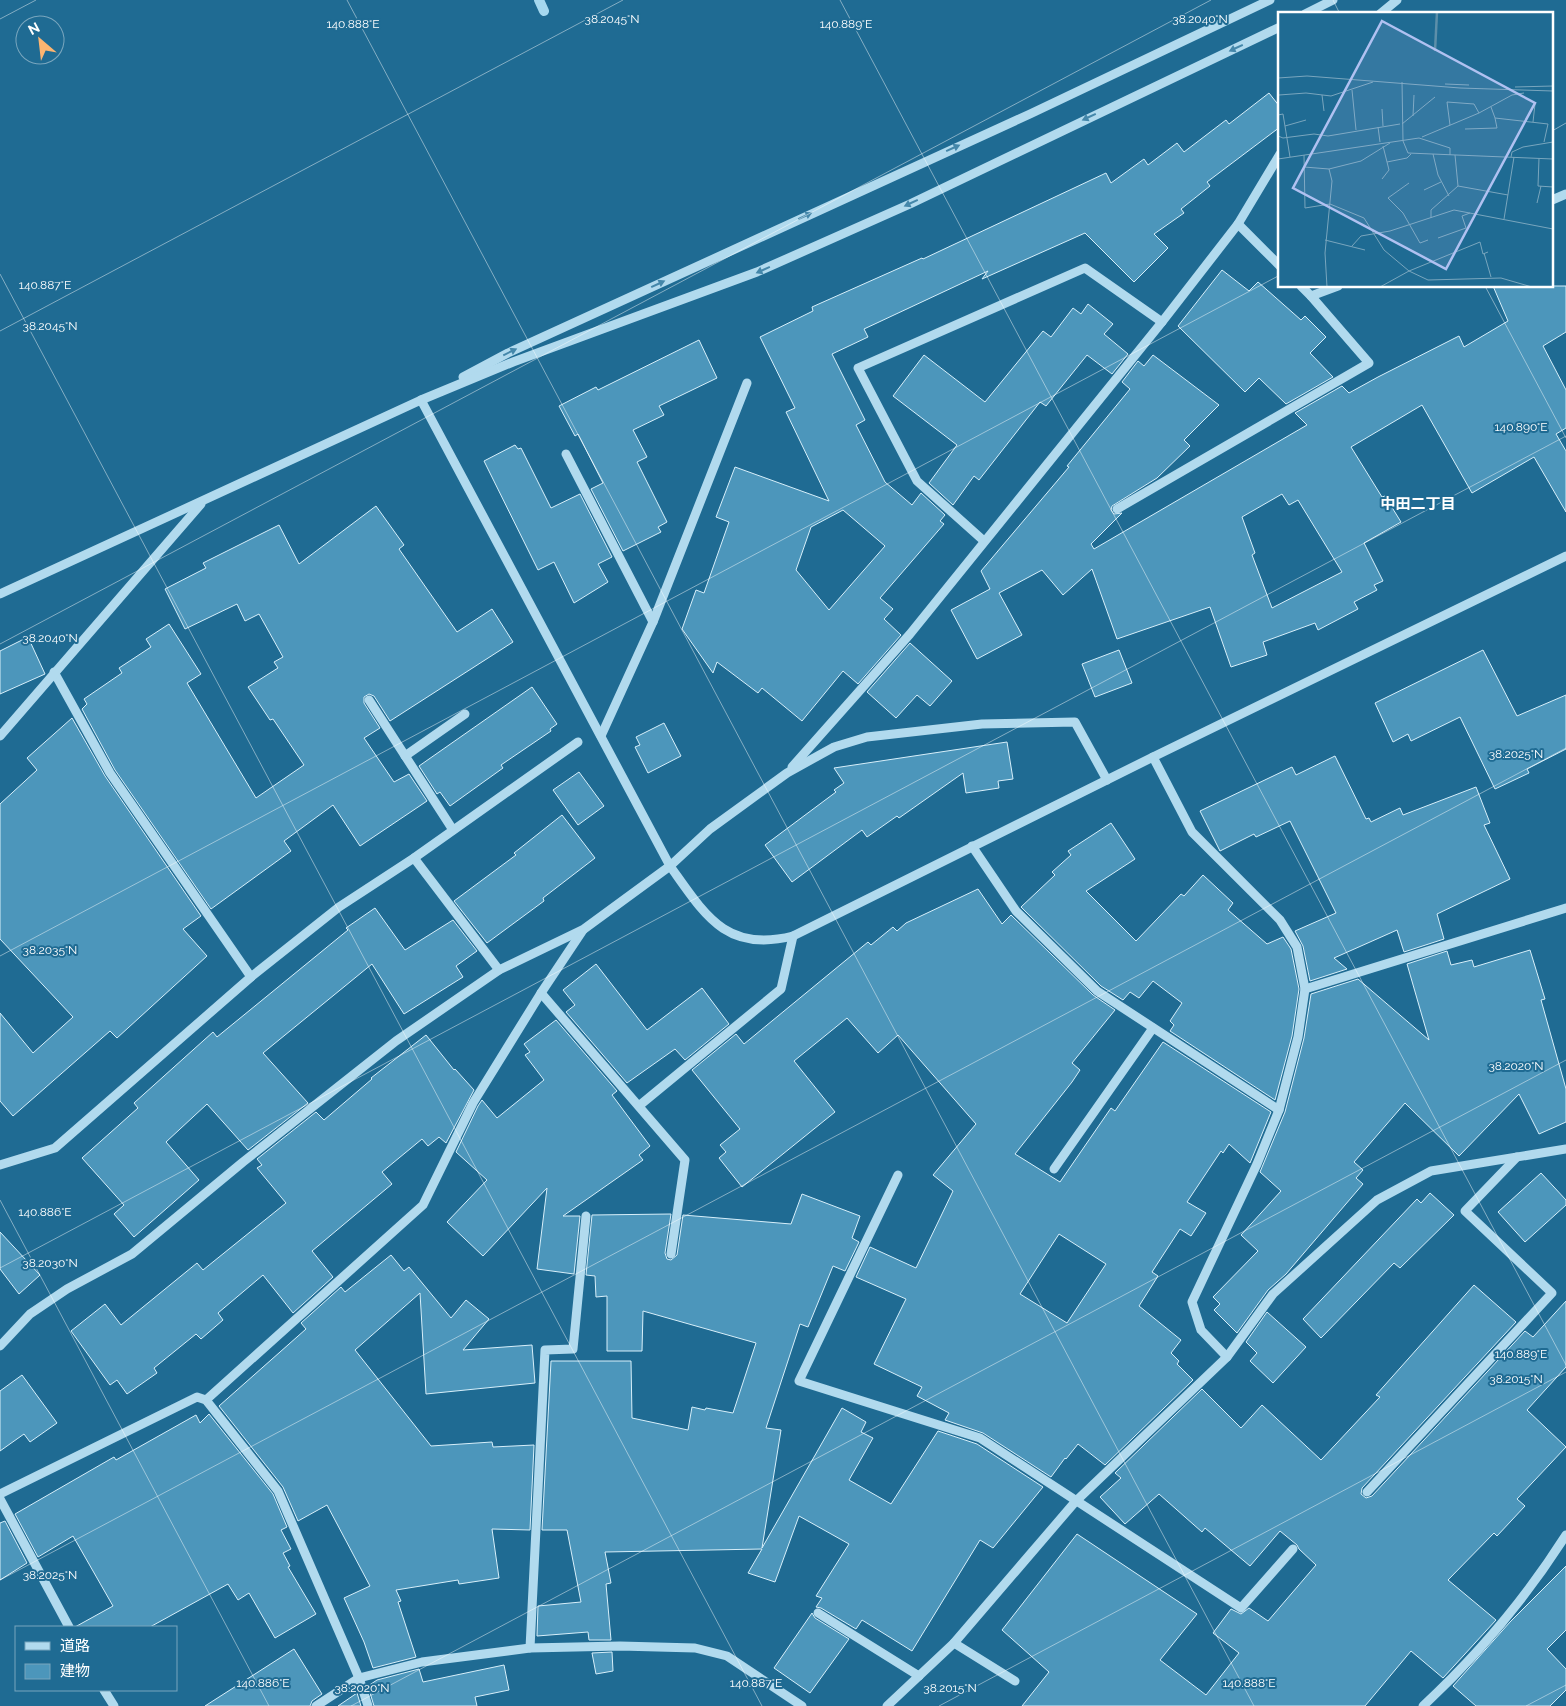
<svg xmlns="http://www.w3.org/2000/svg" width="1566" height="1706" font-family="Raleway,'Noto Sans JP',sans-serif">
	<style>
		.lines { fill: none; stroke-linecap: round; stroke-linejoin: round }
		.stream { stroke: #a5d8ef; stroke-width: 10 }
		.building { fill: #4c96bb; stroke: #d7effa; fill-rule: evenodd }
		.minor { stroke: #b1daee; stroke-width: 9 }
		.oneway { fill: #4487aa }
		.ticks { fill: none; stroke: #fff; stroke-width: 1; stroke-opacity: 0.45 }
		.labels { text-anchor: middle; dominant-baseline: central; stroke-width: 4; stroke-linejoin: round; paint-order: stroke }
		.neighbourhood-label { font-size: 15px; font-weight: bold; fill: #fff; stroke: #1f6b93 }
		.inset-river { fill: none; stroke: #5d8faa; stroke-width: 2.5 }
		.inset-road { fill: none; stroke: #79a6be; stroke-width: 1 }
		.view { fill: #b0c1f1; fill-opacity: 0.15; stroke: #b0c1f1; stroke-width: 2.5 }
		.inset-edge { fill: none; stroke: #fff; stroke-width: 2.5 }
		.ticks-label { font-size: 12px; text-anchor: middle; fill: #fff; stroke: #1f6b93; stroke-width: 4; stroke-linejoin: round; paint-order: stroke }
	</style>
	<rect width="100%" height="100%" fill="#1f6b93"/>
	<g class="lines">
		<path class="stream" d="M539 0 544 11"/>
	</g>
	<g class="building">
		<path d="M1269 93 1280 107V127L1207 182 1210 186 1181 209 1184 213 1154 234 1168 248 1134 282 1085 233 982 279 988 271 864 329 868 337 832 354 865 420 856 425 885 482 912 505 921 493 945 515 940 521 944 524 880 598 893 609 884 619 901 635 858 684 843 671 802 721 762 688 758 693 717 662 713 673 682 629 696 590 704 593 729 522 716 517 735 467 829 501 786 412 795 408 760 337 813 311 812 307 922 258 923 259 1106 173 1111 183 1144 159 1148 165 1177 143 1184 152 1226 120 1229 124ZM843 510 885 546 829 610 796 570 811 527Z"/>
		<path d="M1222 270 1249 291 1258 282 1301 320 1305 316 1326 337 1310 353 1333 377 1286 404 1259 378 1245 392 1178 326Z"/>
		<path d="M1493 286H1566V332L1543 346 1566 390V428L1556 434 1566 451V512L1534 457 1472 493 1422 405 1351 447 1382 497 1385 496 1401 522 1364 543 1383 581 1374 585 1377 590 1354 602 1358 609 1318 630 1315 623 1263 642 1267 655 1231 667 1210 607 1117 639 1092 569 1063 595 1042 570 999 593 1022 635 977 659 951 610 990 589 981 571 1069 467 1067 466 1130 389 1122 382 1138 361 1144 366 1153 355 1219 405 1184 440 1190 446 1157 478 1112 506 1111 510 1114 514 1122 513 1091 544 1094 549 1307 425 1295 413 1342 386 1349 393 1378 377 1459 336 1464 347 1508 321ZM1282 494 1289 505 1298 500 1342 572 1272 608 1252 555 1255 553 1242 517Z"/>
		<path d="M1088 304 1113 324 1104 334 1128 354 1112 374 1087 355 1046 406 1040 402 979 480 974 476 953 505 929 483 957 445 893 396 924 355 985 402 1043 331 1051 337 1073 308 1081 314Z"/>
		<path d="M699 340 717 378 659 406 664 415 633 430 647 457 637 462 667 522 658 527 661 532 623 551 591 489 603 483 578 434 575 436 559 406 596 387 598 390Z"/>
		<path d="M515 445 518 449 521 448 551 508 580 494 612 557 598 564 608 582 574 603 554 562 538 570 484 461Z"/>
		<path d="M376 506 404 545 399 549 457 632 492 609 513 642 390 721 374 696 369 694 364 697V703L380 728 364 738 394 782 409 774 427 801 360 846 333 805 284 841 291 851 211 909 115 770 82 709 87 704 84 699 122 673 119 668 151 647 146 639 169 624 201 674 187 683 256 798 304 765 273 719 270 720 248 687 278 668 274 662 283 657 259 614 245 621 237 604 185 629 165 589 206 568 203 563 279 525 299 564Z"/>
		<path d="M28 637 45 674 0 694V651Z"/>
		<path d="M910 643 952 681 930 706 917 695 896 718 867 692Z"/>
		<path d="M1119 650 1132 683 1095 697 1082 664Z"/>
		<path d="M1483 650 1517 716 1566 695V749L1527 769 1529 773 1495 789 1460 717 1411 741 1408 734 1393 742 1375 703Z"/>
		<path d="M532 687 557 724 550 729 551 731 501 765 503 768 450 806 440 792 437 794 419 766Z"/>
		<path d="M72 718 105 776 201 916 183 929 207 956 117 1038 110 1031 13 1116 0 1101V1013L33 1053 73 1017 0 939V804L37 770 27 758Z"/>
		<path d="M664 723 681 756 648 773 635 747 640 745 636 737Z"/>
		<path d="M1007 742 1013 779 998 781 999 788 966 793 963 773 899 818 897 816 867 837 862 830 792 882 765 845 836 792 834 790 844 783 834 768Z"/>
		<path d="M1335 756 1366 819 1369 818 1371 822 1400 808 1403 815 1476 787 1490 823 1484 825 1510 879 1437 914 1444 939 1404 952 1397 930 1334 958 1347 969 1310 981 1303 946 1295 931 1336 913 1290 821 1256 837 1254 834 1220 851 1200 811 1292 767 1296 775Z"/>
		<path d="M579 772 604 806 578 825 553 790Z"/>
		<path d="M562 815 595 858 543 898 544 901 487 943 454 901 516 855 514 853Z"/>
		<path d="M1111 823 1135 859 1086 891 1136 941 1181 894 1184 896 1203 875 1233 903 1228 910 1267 944 1283 937 1291 949 1299 989 1292 1036 1275 1100 1170 1031 1174 1025 1170 1021 1182 1003 1153 981 1139 998 1130 992 1123 1000 1101 986 1021 907 1055 875 1052 872 1071 855 1068 851Z"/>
		<path d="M978 889 1002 924 1011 915 1093 995 1115 1010 1072 1063 1080 1070 1072 1082 1015 1154 1060 1182 1111 1108 1115 1111 1163 1042 1271 1112 1250 1163 1229 1144 1223 1153 1221 1151 1187 1202 1206 1213 1191 1236 1180 1229 1152 1272 1158 1276 1139 1306 1181 1340 1171 1353 1179 1361 1177 1364 1193 1380 1105 1465 1078 1444 1066 1459 1065 1458 1051 1477 983 1433 945 1420 949 1413 917 1396 922 1387 874 1364 906 1299 856 1277 870 1247 916 1268 953 1191 933 1175 976 1124 898 1035 878 1053 847 1018 794 1061 835 1112 742 1187 719 1158 726 1152 720 1145 740 1129 692 1070 736 1034 744 1044 868 942 871 945 893 927 897 931 906 923ZM1059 1234 1106 1264 1067 1323 1020 1294Z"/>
		<path d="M375 908 405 950 453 920 477 951 456 966 463 977 404 1014 372 964 263 1053 308 1103 248 1150 207 1104 166 1142 199 1180 134 1237 114 1214 124 1205 82 1158 138 1108 134 1103 213 1032 217 1037 348 930 346 928Z"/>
		<path d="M1530 950 1545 999 1541 1000 1566 1089V1122L1539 1134 1519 1094 1459 1156 1405 1103 1354 1162 1363 1170 1356 1178 1363 1184 1286 1274 1268 1290 1237 1333 1214 1310 1220 1304 1213 1297 1258 1251 1241 1235 1281 1191 1260 1172 1285 1112 1304 1038 1311 994 1358 979 1429 1040 1407 964 1447 951 1451 965 1472 960 1474 967Z"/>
		<path d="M596 964 647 1030 702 988 729 1024 685 1060 675 1049 627 1083 566 1012 575 1005 563 990Z"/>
		<path d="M556 1020 617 1091 612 1095 650 1146 639 1155 643 1160 563 1216H580L574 1274 537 1269 547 1188 483 1256 447 1222 487 1180 456 1152 478 1106 482 1100 497 1118 544 1080 525 1055 530 1052 524 1044Z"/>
		<path d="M426 1035 454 1070 455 1069 474 1090 446 1143 439 1137 428 1146 422 1139 382 1172 392 1184 312 1251 333 1277 293 1313 263 1275 218 1313 223 1320 201 1339 196 1334 154 1368 157 1373 127 1394 117 1380 110 1385 71 1331 105 1304 121 1325 197 1263 203 1270 286 1203 257 1168 262 1165 257 1159 316 1112 324 1120 372 1079 371 1078Z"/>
		<path d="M1541 1173 1566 1200V1205L1525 1242 1498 1212Z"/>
		<path d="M1430 1193 1454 1215 1400 1268 1394 1263 1321 1338 1303 1319 1417 1199 1421 1203Z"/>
		<path d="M802 1194 860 1216 852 1238 859 1242 845 1271 833 1266 808 1327 800 1324 766 1428 781 1430 762 1548 842 1408 866 1422 861 1432 873 1438 849 1480 891 1504 938 1431 977 1444 1043 1487 993 1548 980 1540 912 1651 862 1620 856 1629 821 1608 816 1607 822 1598 816 1596 849 1544 799 1516 775 1582 748 1573 762 1549 605 1552 611 1583 606 1584 611 1640H589L588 1632 537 1636 538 1606 581 1602 567 1530H542L551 1361H631L632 1418 688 1430 692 1407 705 1410 706 1408 733 1413 756 1343 643 1311 642 1351H607V1296L596 1297 595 1276 586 1275 592 1215 671 1214 665 1253 667 1259 671 1260 677 1255 683 1215 791 1224Z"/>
		<path d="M0 1232 40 1275 19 1294 0 1269Z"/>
		<path d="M391 1255 404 1271 409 1267 451 1318 466 1300 489 1319 463 1350 532 1345 535 1383 426 1394 420 1293 355 1350 431 1446 492 1442 493 1447 534 1445 530 1530 492 1529 499 1578 459 1584 458 1580 396 1590 401 1601 398 1602 416 1657 373 1668 364 1642 344 1598 370 1586 327 1505 298 1521 283 1487 219 1406 306 1329 301 1323 341 1287 345 1292Z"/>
		<path d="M1474 1285 1516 1322 1362 1488 1361 1494 1366 1498 1372 1496 1525 1331 1533 1337 1566 1301V1367L1527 1410 1566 1447 1517 1499 1525 1506 1497 1536 1494 1533 1448 1580 1496 1620 1443 1678 1411 1651 1365 1706H1022L1049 1672 1002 1630 1077 1534 1197 1614 1160 1660 1206 1695 1239 1653 1213 1633 1231 1609 1241 1614 1249 1608 1268 1621 1316 1565 1299 1549 1297 1545 1280 1531 1250 1566 1205 1528 1202 1532 1159 1494 1125 1524 1100 1497 1121 1478 1115 1473 1202 1389 1241 1428 1262 1405 1321 1460 1380 1397 1376 1395Z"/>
		<path d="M1267 1312 1306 1347 1273 1383 1250 1361 1257 1353 1246 1342Z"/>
		<path d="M22 1375 57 1423 30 1442 24 1434 0 1451V1391Z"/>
		<path d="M209 1414 273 1494 287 1527 281 1530 291 1549 283 1553 290 1566 288 1567 316 1614 275 1638 249 1593 238 1600 228 1584 150 1627H75L113 1606 73 1536 38 1557 15 1514 114 1457 116 1460 196 1415 200 1423Z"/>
		<path d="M5 1521 27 1563 0 1580V1523Z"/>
		<path d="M1566 1566V1630L1547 1649 1566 1669V1690L1550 1706H1476L1453 1686 1510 1622Z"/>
		<path d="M812 1613 815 1618 849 1639 810 1693 774 1668Z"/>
		<path d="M294 1649 322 1694 312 1701 310 1706H205Z"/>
		<path d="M612 1652 613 1671 596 1674 592 1653Z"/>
		<path d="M504 1665 509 1690 475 1697 477 1706H374L368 1686 377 1680 419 1669 423 1682Z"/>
		<path d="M357 1693 361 1706H338Z"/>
	</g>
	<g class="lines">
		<g class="minor">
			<path d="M1305 14 1333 0"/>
			<path d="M1380 14 1397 0"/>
			<path d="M1552 200 1566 194"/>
			<path d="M1238 224 1280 266"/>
			<path d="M1301 286 1311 296 1338 286"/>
			<path d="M463 377 508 353 1030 114 1270 0"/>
			<path d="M421 400 670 866C705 915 726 953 793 936L1153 757 1566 556"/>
			<path d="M566 454 653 622"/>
			<path d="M1117 509 1369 363 1311 296"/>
			<path d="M984 541 917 481 858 368 1085 268 1162 322"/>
			<path d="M0 594 421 400 513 362 757 272 910 204 1280 27"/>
			<path d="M54 672 110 773 251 977"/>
			<path d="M369 700 453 830"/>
			<path d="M0 736 201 504"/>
			<path d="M601 736 653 622 747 383"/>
			<path d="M405 756 465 714"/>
			<path d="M1153 757 1192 832 1280 920 1297 947 1305 989 1298 1037 1279 1110 1257 1164 1192 1302 1201 1330 1227 1357"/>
			<path d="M792 767 910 634 1162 322 1238 224 1280 154"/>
			<path d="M972 846 1016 911 1097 991 1279 1110"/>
			<path d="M414 858 499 970"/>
			<path d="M1305 989 1566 908"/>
			<path d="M541 993 685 1160 671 1254"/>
			<path d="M640 1105 781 989 793 936"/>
			<path d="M0 1165 55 1148 251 977 339 907 414 858 578 742"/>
			<path d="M1054 1169 1153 1028"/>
			<path d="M898 1175 799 1381 980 1438 1241 1608 1293 1549"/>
			<path d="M0 1346 30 1314 67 1289 132 1254 243 1162 396 1041 499 970 584 929 670 866 710 829 787 773 834 747 867 737 982 724 1075 722 1107 780"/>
			<path d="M206 1400 423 1205 473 1103 541 993 583 930"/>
			<path d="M1367 1492 1552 1293 1465 1211 1517 1157"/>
			<path d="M0 1494 197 1397 206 1400 278 1491 359 1678 368 1706"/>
			<path d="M0 1499 69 1627"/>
			<path d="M818 1613 919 1676"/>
			<path d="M954 1643 1015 1681"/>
			<path d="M530 1648 545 1350 573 1349 586 1216"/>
			<path d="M104 1690 114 1706"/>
			<path d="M316 1706 359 1678 422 1662 530 1648 620 1646 695 1648 727 1656 802 1706"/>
			<path d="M887 1706 954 1643 1075 1502 1227 1357 1273 1294 1377 1200 1431 1171 1566 1149"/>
			<path d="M1423 1706C1478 1655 1526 1598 1566 1535"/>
		</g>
	</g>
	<defs><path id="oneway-solid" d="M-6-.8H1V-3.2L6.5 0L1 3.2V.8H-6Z" transform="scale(1.25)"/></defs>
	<g class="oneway">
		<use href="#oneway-solid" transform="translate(1236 48) rotate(155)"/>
		<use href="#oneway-solid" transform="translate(1089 117) rotate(155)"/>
		<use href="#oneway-solid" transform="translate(953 148) rotate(-24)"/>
		<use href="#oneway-solid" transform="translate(911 203) rotate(155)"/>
		<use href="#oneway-solid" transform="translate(805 216) rotate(-25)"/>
		<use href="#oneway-solid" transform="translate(763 270) rotate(156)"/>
		<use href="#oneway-solid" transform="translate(658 284) rotate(-25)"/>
		<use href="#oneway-solid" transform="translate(510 352) rotate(-26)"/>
	</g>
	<path class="ticks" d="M347 0 1254 1706M840 0 1566 1365M1333 0 1340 14M0 19 36 0M1552 131 1566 123M0 274 762 1706M1485 286 1566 438M0 331 623 0M0 644 1211 0M0 956 1280 275M0 1200 269 1706M0 1268 1566 436M0 1580 1566 748M351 1706 1566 1060M939 1706 1566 1372M1526 1706 1566 1685"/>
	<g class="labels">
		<g class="neighbourhood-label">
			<text x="1418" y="504">中田二丁目</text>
		</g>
	</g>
	<g transform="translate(1278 12)">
		<rect width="275" height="275" fill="#1f6b93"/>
		<path class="inset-river" d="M157 39 159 0"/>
		<path class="inset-road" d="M0 66 29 64 182 76 275 79M124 70 125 129 130 141 275 147M167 72 191 73M237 75 275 74M74 78 78 118M1 83 28 81 53 84 95 70M44 83 46 99M213 95 217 106 270 112 266 130M104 97 105 114M0 103 5 102 12 145M135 104 136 83M255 110 257 92M124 112 157 85M172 113 169 90 196 92 201 101M7 114 28 108M100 115 102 130M187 117 219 116 217 106M0 124 5 126 36 122 50 124 122 112M144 125 201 101 234 83 246 81M155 142 160 163 171 184M26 143 27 196 52 192 86 206 106 238 131 259 202 230 205 242 210 240M233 145 234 140 245 135 275 130M261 146 260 174 275 175M0 147 141 126 172 136V143M109 150 129 146 133 142M26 155 51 157 54 169 47 241 49 275M51 157 83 149 112 131M104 167 111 158 105 134M131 171 110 186 125 201 142 231 150 228M180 174 230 183M146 178 163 170M259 191 263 174M153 206V198L180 174 177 143M226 207 236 145M160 226 188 216 184 204 192 201M47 228 87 238M74 234 83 224 112 219 176 198 275 217M206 241 213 265M102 275 131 259 150 268 223 266 254 275"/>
		<path class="view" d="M104 9 257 91 168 257 15 176Z"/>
		<rect width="275" height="275" class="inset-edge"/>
	</g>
	<g class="ticks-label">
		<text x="1200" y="23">38.2040°N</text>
		<text x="612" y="23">38.2045°N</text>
		<text x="353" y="28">140.888°E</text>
		<text x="846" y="28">140.889°E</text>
		<text x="45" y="289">140.887°E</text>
		<text x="50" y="330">38.2045°N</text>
		<text x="1521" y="431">140.890°E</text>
		<text x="50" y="642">38.2040°N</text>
		<text x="1516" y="758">38.2025°N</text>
		<text x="50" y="954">38.2035°N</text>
		<text x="1516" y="1070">38.2020°N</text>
		<text x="45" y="1216">140.886°E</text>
		<text x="50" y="1267">38.2030°N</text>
		<text x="1521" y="1358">140.889°E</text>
		<text x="1516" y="1383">38.2015°N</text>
		<text x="50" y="1579">38.2025°N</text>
		<text x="263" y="1687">140.886°E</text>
		<text x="756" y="1687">140.887°E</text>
		<text x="1249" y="1687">140.888°E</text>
		<text x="362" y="1692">38.2020°N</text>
		<text x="950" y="1692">38.2015°N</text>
	</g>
	<rect x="15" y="1626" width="162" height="65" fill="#1f6b93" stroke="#79a6be"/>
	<rect x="25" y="1642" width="25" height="8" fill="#b1daee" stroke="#79a6be"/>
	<text x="60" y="1651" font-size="15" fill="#ffffff">道路</text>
	<rect x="25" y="1664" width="25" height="15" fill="#4c96bb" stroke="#79a6be"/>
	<text x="60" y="1676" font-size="15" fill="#ffffff">建物</text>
	<g transform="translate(40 40) rotate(332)"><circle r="24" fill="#1f6b93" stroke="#79a6be"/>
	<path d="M0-4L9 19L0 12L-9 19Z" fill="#fcb571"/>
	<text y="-8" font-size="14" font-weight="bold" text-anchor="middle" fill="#ffffff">N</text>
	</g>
</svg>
